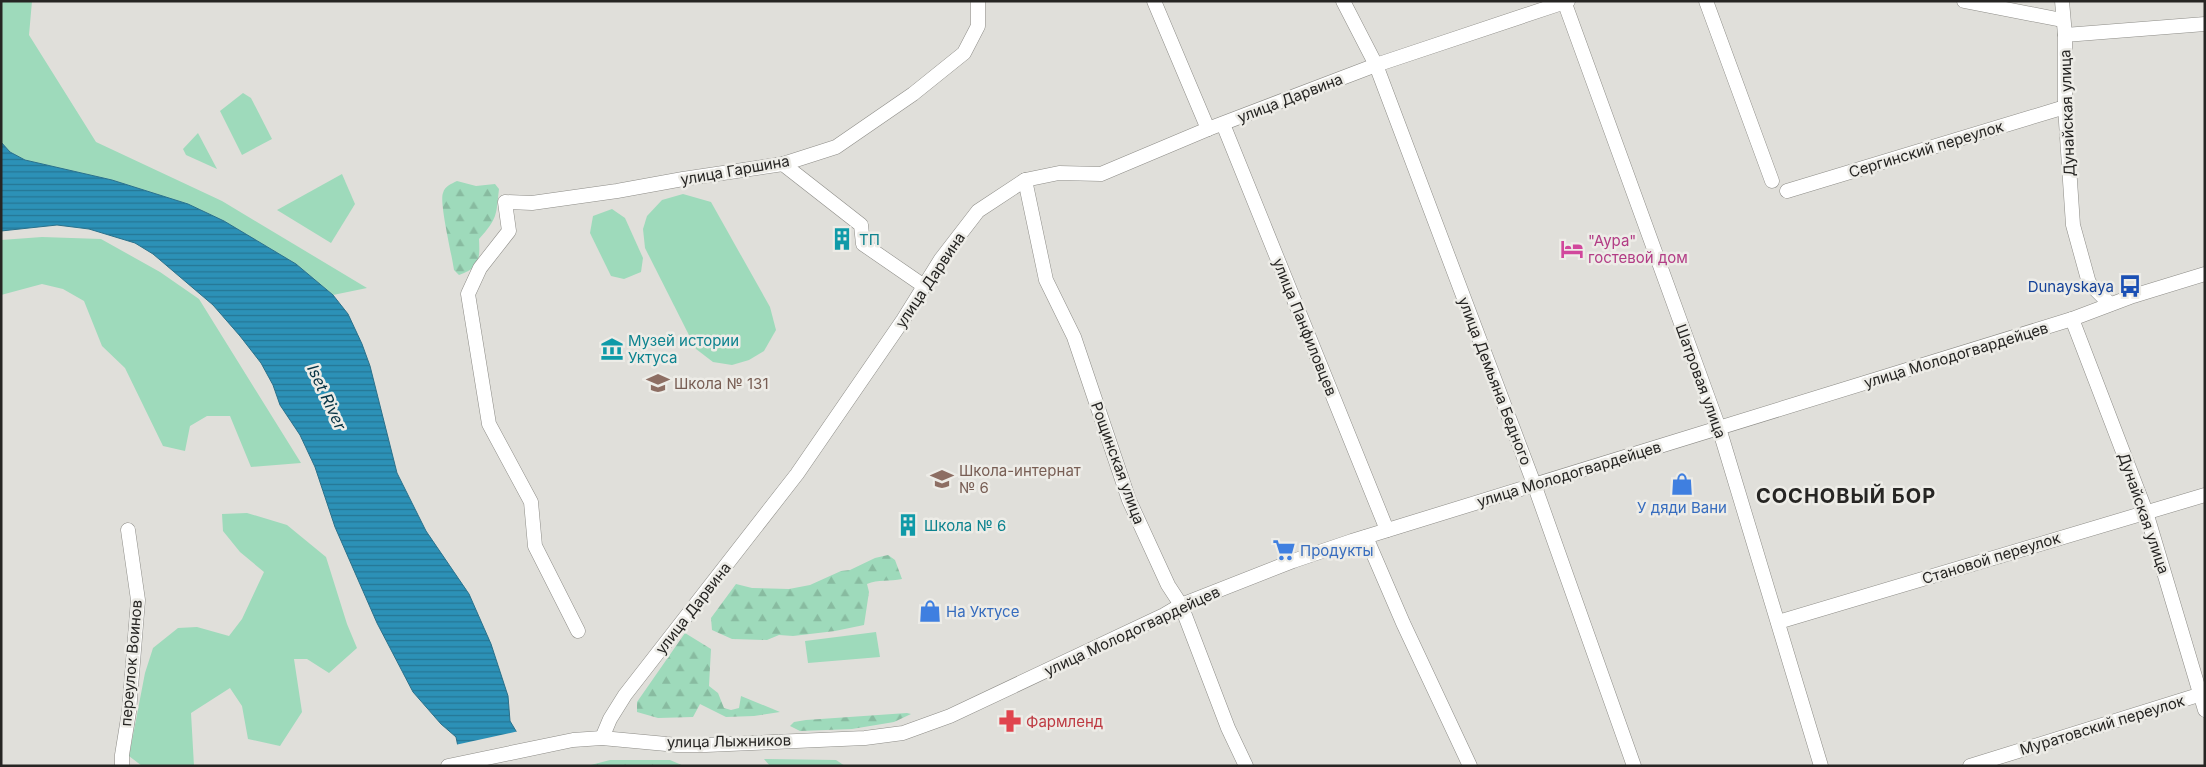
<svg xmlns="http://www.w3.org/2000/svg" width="2206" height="767" font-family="Inter,sans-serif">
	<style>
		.green { fill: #9edabb }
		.forest { fill: url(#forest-firs) }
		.water { fill: url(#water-rules); stroke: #2a718b }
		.pier { fill: #e0dfda }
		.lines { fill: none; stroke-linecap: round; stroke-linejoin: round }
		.minor-casing { stroke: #8d8c87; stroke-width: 15 }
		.minor { stroke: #fff; stroke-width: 14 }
		.labels { text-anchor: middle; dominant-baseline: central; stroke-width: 5; stroke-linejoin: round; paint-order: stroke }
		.street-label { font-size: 15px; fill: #262523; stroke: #edece7 }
		.culture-label { font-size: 15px; fill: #0d838f; stroke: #edece7; text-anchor: start }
		.hotel-label { font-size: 15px; fill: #b23c85; stroke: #edece7; text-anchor: start }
		.transit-label { font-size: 15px; fill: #164399; stroke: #edece7; text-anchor: end }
		.education-label { font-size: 15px; fill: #785e54; stroke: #edece7; text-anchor: start }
		.shop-label { font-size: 15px; fill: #366cbe; stroke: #edece7; text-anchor: start }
		.health-label { font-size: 15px; fill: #be3a42; stroke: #edece7; text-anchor: start }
		.water-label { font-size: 16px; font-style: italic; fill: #063344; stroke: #edece7 }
		.district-label { font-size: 20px; font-weight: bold; letter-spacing: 1px; fill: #262523; stroke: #edece7 }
	</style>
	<defs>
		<pattern id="forest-firs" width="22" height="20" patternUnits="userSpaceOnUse" patternTransform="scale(1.25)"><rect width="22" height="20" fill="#9edabb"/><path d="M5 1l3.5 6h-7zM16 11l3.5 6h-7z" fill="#88bba0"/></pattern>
		<pattern id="water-rules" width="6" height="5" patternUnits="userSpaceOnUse" patternTransform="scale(1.25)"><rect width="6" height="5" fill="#2c91b7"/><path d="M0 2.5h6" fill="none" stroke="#257694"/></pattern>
	</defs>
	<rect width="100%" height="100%" fill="#e0dfda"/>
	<g class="green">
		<path d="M1 1H32L29 35 96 142 222 201 367 288 333 295 296 264 224 221 188 204 112 180 25 160 10 152 1 142Z"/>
		<path d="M243 93 251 98 272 139 242 155 220 111Z"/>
		<path d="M198 133 217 169 186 155 183 149Z"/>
		<path d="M342 174 355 204 331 243 277 210Z"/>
		<path d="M683 194 711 202 770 307 776 330 764 351 749 360 732 365 713 362 696 349 645 248 643 229 647 216 662 200Z"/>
		<path d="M612 209 625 218 643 258 641 272 624 279 611 276 590 233 593 216Z"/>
		<path d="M42 237 101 239 160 272 199 299 301 463 251 467 230 416H207L190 426 185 451 163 446 125 368 102 346 84 301 63 289 42 284 1 295V240Z"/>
		<path d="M247 513 287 525 326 557 347 624 357 648 329 673 307 659H294L302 712 280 746 248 739 242 706 230 688 191 713 194 766H142L129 756 145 673 153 648 178 628 197 627 229 636 242 619 264 572 240 552 223 531 222 514Z"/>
		<path d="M876 632 880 657 808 663 805 641Z"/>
		<path d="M764 759 836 760 845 766H770Z"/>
	</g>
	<g class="forest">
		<path d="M457 181 476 186 495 184 499 189C496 215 498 218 479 239 480 259 480 268 459 275L454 270C452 255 439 202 443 193 445 186 451 184 457 181Z"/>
		<path d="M888 555 895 560 902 579C890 582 878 579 867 584L869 592 864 625 835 631 793 636 779 635 767 640 732 639 712 630 711 618 736 584 752 588 789 589 810 585 841 571 850 570 875 558Z"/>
		<path d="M685 633 711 649 709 686 718 693 724 708 731 710 739 708 741 696 780 712 754 716 726 717 700 704 693 717 658 718 637 712V702Z"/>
		<path d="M907 713 911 714 894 722 852 729 800 731 790 726 794 722 806 720Z"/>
		<path d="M610 760H670L684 766H587Z"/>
	</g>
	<path class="water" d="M1 142 10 152 25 160 112 180 188 204 224 221 296 264 333 295 348 314 362 344 370 366 397 473 426 531 469 594 491 644 508 696 510 721 537 766H462L456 737 441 724 413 692 377 623 335 527 315 467 300 435 280 405 273 385 261 363 240 336 213 305 153 254 135 243 89 229 57 225 1 231Z"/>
	<path class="pier" d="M519 731 539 766H459L455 745Z"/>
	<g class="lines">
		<defs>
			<g id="minor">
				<path d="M1154 1 1208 129"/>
				<path d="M1343 1 1376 65 1534 484 1634 766"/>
				<path d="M1564 1 1719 428 1821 766"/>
				<path d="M1706 1 1772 181"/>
				<path d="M1964 1 2062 20"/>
				<path d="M2062 1 2065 35V107L2073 225 2089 283 2110 304"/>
				<path d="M2065 35 2205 24"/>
				<path d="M1223 124 1387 530"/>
				<path d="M783 164 861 225 863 244 924 286"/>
				<path d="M1025 180 1046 280 1074 337 1129 500 1168 585 1181 605 1228 728 1246 766"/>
				<path d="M1787 191 2065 107"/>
				<path d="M2072 319 2146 512 2205 710"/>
				<path d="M1366 537 1403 623 1470 766"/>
				<path d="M1778 622 2205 495"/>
				<path d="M578 631 535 546 531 502 489 424 468 294 480 268 509 231 505 202 532 203 617 191 683 179 783 164 836 147 913 94 964 53 978 26V1"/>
				<path d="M602 738 610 719 625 695 797 474 903 320 941 259 978 211 1025 180 1059 173 1101 174 1208 129 1376 65 1568 1"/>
				<path d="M122 766V755L129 712 138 600 128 530"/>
				<path d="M448 766 573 740 602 738 677 745H706L865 738 903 733 950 716 1164 615 1181 605 1293 561 1352 541 2072 319 2133 296 2205 274"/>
				<path d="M1970 766 2205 693"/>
			</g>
		</defs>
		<use href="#minor" class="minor-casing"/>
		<use href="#minor" class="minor"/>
	</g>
	<defs>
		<symbol id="building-bare" viewBox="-9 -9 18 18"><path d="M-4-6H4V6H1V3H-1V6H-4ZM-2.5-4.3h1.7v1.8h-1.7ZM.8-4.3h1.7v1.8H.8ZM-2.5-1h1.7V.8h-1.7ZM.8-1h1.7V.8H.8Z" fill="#0f9aa8" stroke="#edece7" stroke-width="2.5" paint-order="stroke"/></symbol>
		<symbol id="hotel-bare" viewBox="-9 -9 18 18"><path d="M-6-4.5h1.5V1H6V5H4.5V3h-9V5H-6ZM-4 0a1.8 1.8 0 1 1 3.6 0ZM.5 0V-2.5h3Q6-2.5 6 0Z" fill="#d1479c" stroke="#edece7" stroke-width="2.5" paint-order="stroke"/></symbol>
		<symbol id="bus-bare" viewBox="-9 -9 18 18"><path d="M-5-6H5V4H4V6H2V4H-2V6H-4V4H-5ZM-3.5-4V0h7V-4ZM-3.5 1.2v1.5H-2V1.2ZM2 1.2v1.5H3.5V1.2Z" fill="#1a4fb4" stroke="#edece7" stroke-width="2.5" paint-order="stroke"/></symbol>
		<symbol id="museum-bare" viewBox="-9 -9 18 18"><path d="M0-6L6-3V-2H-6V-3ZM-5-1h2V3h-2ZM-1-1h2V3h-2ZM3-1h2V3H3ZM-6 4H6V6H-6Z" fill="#0f9aa8" stroke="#edece7" stroke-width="2.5" paint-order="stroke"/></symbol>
		<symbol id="school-bare" viewBox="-9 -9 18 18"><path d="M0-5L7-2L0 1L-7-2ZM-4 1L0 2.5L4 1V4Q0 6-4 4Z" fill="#8d6e63" stroke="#edece7" stroke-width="2.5" paint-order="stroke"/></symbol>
		<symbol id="shop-bare" viewBox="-9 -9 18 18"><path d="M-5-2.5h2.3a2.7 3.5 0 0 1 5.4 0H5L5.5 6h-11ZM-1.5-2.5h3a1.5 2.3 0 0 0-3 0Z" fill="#3f7fe0" stroke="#edece7" stroke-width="2.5" paint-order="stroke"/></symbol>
		<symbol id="supermarket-bare" viewBox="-9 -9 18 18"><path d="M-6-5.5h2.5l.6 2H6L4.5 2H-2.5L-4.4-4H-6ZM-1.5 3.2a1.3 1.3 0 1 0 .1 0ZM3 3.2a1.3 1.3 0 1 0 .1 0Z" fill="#3f7fe0" stroke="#edece7" stroke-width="2.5" paint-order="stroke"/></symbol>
		<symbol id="pharmacy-bare" viewBox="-9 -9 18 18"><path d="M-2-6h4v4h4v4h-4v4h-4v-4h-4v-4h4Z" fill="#e0444e" stroke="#edece7" stroke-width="2.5" paint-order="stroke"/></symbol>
	</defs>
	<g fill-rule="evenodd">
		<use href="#building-bare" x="826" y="223" width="32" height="32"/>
		<use href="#hotel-bare" x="1556" y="233" width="32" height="32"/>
		<use href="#bus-bare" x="2114" y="270" width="32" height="32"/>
		<use href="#museum-bare" x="596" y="333" width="32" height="32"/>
		<use href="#school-bare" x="642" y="367" width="32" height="32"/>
		<use href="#school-bare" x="926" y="463" width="32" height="32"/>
		<use href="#shop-bare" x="1666" y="468" width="32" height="32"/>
		<use href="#building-bare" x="892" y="509" width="32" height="32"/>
		<use href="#supermarket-bare" x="1268" y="534" width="32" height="32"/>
		<use href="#shop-bare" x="914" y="595" width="32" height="32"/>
		<use href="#pharmacy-bare" x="994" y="705" width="32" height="32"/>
	</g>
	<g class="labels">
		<g class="street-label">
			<text transform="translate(1290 98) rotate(-21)">улица Дарвина</text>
			<text transform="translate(2067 113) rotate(-92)">Дунайская улица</text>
			<text transform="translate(1926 149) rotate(-17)">Сергинский переулок</text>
			<text transform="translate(735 170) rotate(-10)">улица Гаршина</text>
			<text transform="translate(930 280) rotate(-56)">улица Дарвина</text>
			<text transform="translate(1305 327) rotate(68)">улица Панфиловцев</text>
			<text transform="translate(1956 355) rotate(-17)">улица Молодогвардейцев</text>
			<text transform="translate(1495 381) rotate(69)">улица Демьяна Бедного</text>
			<text transform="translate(1701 381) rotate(70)">Шатровая улица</text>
			<text transform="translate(1118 463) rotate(70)">Рощинская улица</text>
			<text transform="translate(1569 474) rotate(-17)">улица Молодогвардейцев</text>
			<text transform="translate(2144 513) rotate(71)">Дунайская улица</text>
			<text transform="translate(1991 558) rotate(-17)">Становой переулок</text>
			<text transform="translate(693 608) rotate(-52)">улица Дарвина</text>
			<text transform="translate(1132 631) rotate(-25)">улица Молодогвардейцев</text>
			<text transform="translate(131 663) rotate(-85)">переулок Воинов</text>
			<text transform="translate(2102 725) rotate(-17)">Муратовский переулок</text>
			<text transform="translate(729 741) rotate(-1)">улица Лыжников</text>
		</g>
		<g class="culture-label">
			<text x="859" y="239">ТП</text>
			<text x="628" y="340">Музей истории<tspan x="628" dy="17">Уктуса</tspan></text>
			<text x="924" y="525">Школа № 6</text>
		</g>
		<g class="hotel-label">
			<text x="1588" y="240">"Аура"<tspan x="1588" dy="17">гостевой дом</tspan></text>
		</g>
		<g class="transit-label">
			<text x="2114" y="286">Dunayskaya</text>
		</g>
		<g class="education-label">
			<text x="674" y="383">Школа № 131</text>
			<text x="959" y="470">Школа-интернат<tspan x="959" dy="17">№ 6</tspan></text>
		</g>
		<g class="shop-label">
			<text x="1682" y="507" text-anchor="middle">У дяди Вани</text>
			<text x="1300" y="550">Продукты</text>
			<text x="946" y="611">На Уктусе</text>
		</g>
		<g class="health-label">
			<text x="1026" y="721">Фармленд</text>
		</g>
		<g class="water-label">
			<text transform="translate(327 397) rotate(65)">Iset River</text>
		</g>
		<g class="district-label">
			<text x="1846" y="496">СОСНОВЫЙ БОР</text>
		</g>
	</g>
	<rect width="2206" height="767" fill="none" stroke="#262523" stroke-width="5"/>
</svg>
